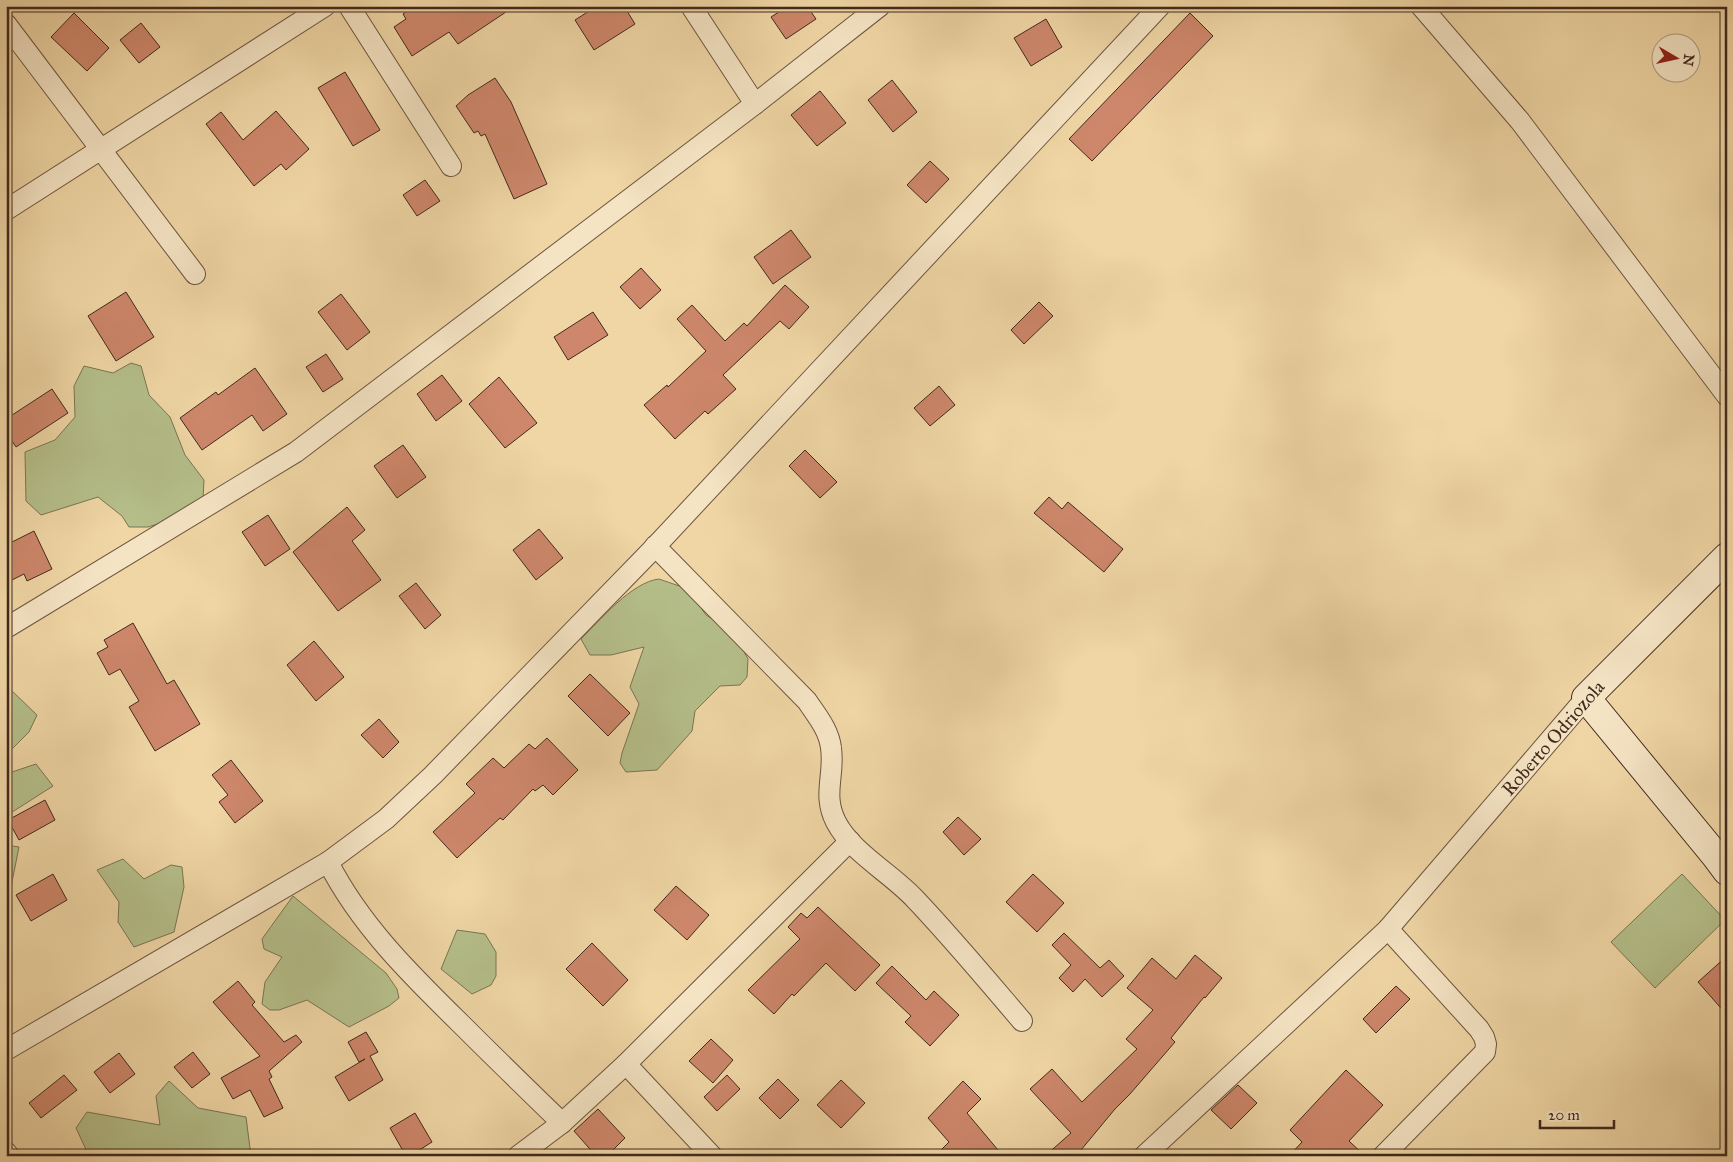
<svg xmlns="http://www.w3.org/2000/svg" width="1733" height="1162" font-family="'IM FELL Great Primer',serif">
	<style>
		.green { fill: #b5bf8a; stroke: #7b7454 }
		.building { fill: #ce876b; stroke: #412a1e }
		.lines { fill: none; stroke-linecap: round; stroke-linejoin: round }
		.street-casing { stroke: #6d5540; stroke-width: 22 }
		.secondary-casing { stroke: #412a1e; stroke-width: 30 }
		.street { stroke: #f5e4c4; stroke-width: 20 }
		.secondary { stroke: #f5e4c4; stroke-width: 28 }
		.labels { text-anchor: middle; dominant-baseline: central; stroke-width: 4.5; stroke-linejoin: round; paint-order: stroke }
		.street-label { font-size: 19px; fill: #412a1e; stroke: #f5e4c4 }
	</style>
	<rect width="100%" height="100%" fill="#f0d6a5"/>
	<filter id="stains"><feTurbulence type="fractalNoise" baseFrequency=".004" numOctaves="4"/><feColorMatrix values="0 0 0 0 .2 0 0 0 0 .09 0 0 0 0 .02 0 0 0 .5 -.17"/></filter>
	<radialGradient id="worn" r=".72"><stop offset=".6" stop-color="#630" stop-opacity="0"/><stop offset="1" stop-color="#630" stop-opacity=".3"/></radialGradient>
	<g class="green">
		<path d="M131 363 141 366 149 395 170 417 185 455 204 480 203 499 186 515 148 527H129L122 516 98 497 41 515 26 501 25 452 55 440 75 417 74 386 84 366 113 373Z"/>
		<path d="M659 579 688 589 706 615 733 632 748 659 747 677 740 685 720 686 695 711 692 731 657 770 626 772 620 763 622 753 639 704 630 687 644 647 611 655H590L581 639C600 620 632 582 659 579Z"/>
		<path d="M10 689 37 715 29 732 6 755V692Z"/>
		<path d="M36 764 53 786 6 816V774Z"/>
		<path d="M6 845 19 847 11 887 6 890Z"/>
		<path d="M123 859 144 879 171 865 182 867 184 887 174 932 134 947 118 922 119 902 97 870Z"/>
		<path d="M1682 874 1725 920 1655 988 1611 942Z"/>
		<path d="M293 896 386 973 397 989 399 998 389 1006 349 1027 307 1000 279 1010H270L262 1004 265 982 282 957 264 949 262 939Z"/>
		<path d="M457 930 485 934 496 952V976L491 985 472 994 441 969Z"/>
		<path d="M169 1081 198 1108 246 1117 251 1156H89L76 1128 87 1112 160 1125 156 1096Z"/>
	</g>
	<g class="building">
		<path d="M414 6H515L458 44 449 32 412 56 394 27 406 19 403 14Z"/>
		<path d="M597 6H624L635 24 594 50 575 20Z"/>
		<path d="M788 6H807L816 19 786 39 771 17Z"/>
		<path d="M74 13 109 48 87 71 51 37Z"/>
		<path d="M1190 13 1213 36 1092 161 1069 139Z"/>
		<path d="M1046 19 1062 47 1031 66 1014 38Z"/>
		<path d="M141 23 160 47 139 63 120 40Z"/>
		<path d="M345 72 380 130 353 146 318 88Z"/>
		<path d="M495 78 511 102 547 184 514 199 485 134 481 136 478 131 474 133 456 106 468 95Z"/>
		<path d="M892 80 917 112 893 132 868 100Z"/>
		<path d="M820 91 846 123 817 146 791 115Z"/>
		<path d="M276 111 309 149 286 170 281 164 254 186 206 124 221 112 243 140Z"/>
		<path d="M930 161 949 179 926 203 907 185Z"/>
		<path d="M425 180 440 201 417 216 403 195Z"/>
		<path d="M791 230 811 257 773 284 754 257Z"/>
		<path d="M641 268 661 290 640 309 620 287Z"/>
		<path d="M785 285 809 307 789 329 780 321 723 375 736 389 708 414 705 411 675 439 644 405 667 385 668 387 706 351 677 319 692 305 725 341 744 323 747 326Z"/>
		<path d="M126 292 154 337 116 361 88 316Z"/>
		<path d="M341 294 370 332 347 350 318 312Z"/>
		<path d="M1039 302 1053 316 1024 344 1011 330Z"/>
		<path d="M593 312 608 335 568 360 554 337Z"/>
		<path d="M326 354 343 379 323 392 306 367Z"/>
		<path d="M255 368 287 414 263 431 252 415 202 450 180 418 216 392 218 395Z"/>
		<path d="M442 375 462 401 436 421 417 394Z"/>
		<path d="M499 377 537 423 505 448 469 404Z"/>
		<path d="M939 386 955 405 930 426 914 408Z"/>
		<path d="M52 389 68 413 16 447 6 432V419Z"/>
		<path d="M403 445 426 477 397 498 374 466Z"/>
		<path d="M805 450 837 482 820 498 789 466Z"/>
		<path d="M1049 497 1062 509 1068 502 1123 549 1104 572 1034 513Z"/>
		<path d="M347 507 365 530 352 541 381 580 338 611 293 552Z"/>
		<path d="M268 515 290 549 265 566 242 532Z"/>
		<path d="M539 529 563 558 536 580 513 550Z"/>
		<path d="M34 531 52 569 27 581 24 574 6 583V545Z"/>
		<path d="M416 583 441 615 425 629 399 596Z"/>
		<path d="M133 623 167 684 174 680 200 724 155 751 129 707 139 701 120 669 109 675 97 653 108 647 104 640Z"/>
		<path d="M314 641 344 677 316 701 287 665Z"/>
		<path d="M590 674 630 713 608 736 568 696Z"/>
		<path d="M379 719 399 742 383 758 361 735Z"/>
		<path d="M547 738 578 770 553 795 543 785 535 791 533 789 503 820 500 818 457 858 433 832 475 793 466 784 493 758 504 768 529 744 535 749Z"/>
		<path d="M231 760 263 801 235 823 219 802 228 795 212 775Z"/>
		<path d="M45 800 55 820 19 840 8 820Z"/>
		<path d="M958 817 981 839 964 855 943 832Z"/>
		<path d="M53 874 67 900 31 921 16 895Z"/>
		<path d="M1033 874 1064 903 1037 932 1006 902Z"/>
		<path d="M676 886 709 915 687 940 654 910Z"/>
		<path d="M818 907 880 965 855 991 826 963 794 996 792 994 774 1014 748 990 800 939 788 927 801 913 807 918Z"/>
		<path d="M1064 933 1100 968 1109 960 1124 976 1102 997 1085 979 1073 992 1059 978 1071 965 1052 945Z"/>
		<path d="M592 943 628 980 603 1006 566 969Z"/>
		<path d="M1195 955 1222 978 1205 998 1204 997 1171 1038 1175 1042 1130 1094 1115 1109 1076 1156H1045L1071 1133 1030 1089 1052 1069 1082 1102 1137 1049 1126 1039 1153 1010 1127 988 1152 958 1176 979Z"/>
		<path d="M1727 956V1015L1698 982Z"/>
		<path d="M892 966 926 1000 934 991 959 1015 930 1046 905 1022 911 1016 876 983Z"/>
		<path d="M238 981 255 1002 252 1005 284 1042 296 1035 302 1042 269 1071 272 1077 269 1079 283 1108 264 1117 250 1090 233 1099 221 1078 260 1056 213 1002Z"/>
		<path d="M1396 986 1410 999 1376 1033 1363 1019Z"/>
		<path d="M366 1032 378 1052 370 1056 383 1080 349 1101 335 1077 365 1059 359 1062 348 1042Z"/>
		<path d="M711 1039 733 1060 713 1083 689 1061Z"/>
		<path d="M193 1052 210 1074 192 1088 174 1067Z"/>
		<path d="M119 1053 135 1074 110 1093 94 1072Z"/>
		<path d="M1346 1070 1383 1105 1349 1141 1365 1156H1289L1302 1142 1290 1130Z"/>
		<path d="M64 1075 77 1090 41 1118 29 1103Z"/>
		<path d="M727 1075 740 1089 717 1111 704 1097Z"/>
		<path d="M778 1079 799 1100 780 1119 759 1098Z"/>
		<path d="M841 1080 865 1103 841 1128 817 1105Z"/>
		<path d="M963 1081 981 1099 967 1113 1003 1156H935L949 1142 928 1118Z"/>
		<path d="M1238 1085 1257 1103 1231 1129 1211 1110Z"/>
		<path d="M598 1109 625 1138 607 1156H596L574 1131Z"/>
		<path d="M415 1113 432 1142 410 1156H406L390 1128Z"/>
	</g>
	<g class="lines">
		<defs>
			<g id="street">
				<path d="M349 6 451 166"/>
				<path d="M691 6 755 104"/>
				<path d="M1421 6 1520 121 1727 396"/>
				<path d="M6 24 195 274"/>
				<path d="M6 210 325 6"/>
				<path d="M655 546 807 701C817 716 829 730 831 748 835 775 822 795 836 822 852 853 891 873 915 899 952 938 987 980 1022 1021"/>
				<path d="M6 628 296 452 755 104 880 6"/>
				<path d="M328 862C360 925 411 975 461 1024 494 1057 528 1090 562 1123"/>
				<path d="M6 1050 328 862 386 819 433 775 653 549 1160 6"/>
				<path d="M626 1064 850 841"/>
				<path d="M6 1152 9 1156"/>
				<path d="M518 1156 562 1123 626 1064 712 1156"/>
				<path d="M1144 1156 1388 929 1586 698"/>
				<path d="M1383 1156 1485 1052 1486 1044 1484 1037 1479 1029 1388 929"/>
			</g>
			<path id="secondary" d="M1727 557 1586 698 1715 855 1727 871"/>
		</defs>
		<use href="#street" class="street-casing"/>
		<use href="#secondary" class="secondary-casing"/>
		<use href="#street" class="street"/>
		<use href="#secondary" class="secondary"/>
	</g>
	<g class="labels">
		<g class="street-label">
			<text transform="translate(1553 738) rotate(-49)">Roberto Odriozola</text>
		</g>
	</g>
	<rect width="1733" height="1162" fill="none" stroke="#f0d6a5" stroke-width="25"/>
	<rect x="8" y="8" width="1718" height="1147" fill="none" stroke="#412a1e" stroke-width="2.5"/>
	<rect x="12" y="12" width="1708" height="1137" fill="none" stroke="#412a1e"/>
	<g transform="translate(1676 58) rotate(99)"><circle r="24" fill="#f5e4c4" stroke="#ad9a82"/>
	<path d="M0-4L9 19L0 12L-9 19Z" fill="#8f2418"/>
	<text y="-8" font-size="14" font-weight="bold" text-anchor="middle" fill="#412a1e">N</text>
	</g>
	<path d="M1540 1120v8h74v-8" fill="none" stroke="#412a1e" stroke-width="2.5"/>
	<text x="1548" y="1120" font-size="15" fill="#412a1e" stroke="#f5e4c4" stroke-width="4" paint-order="stroke">20 m</text>
	<rect width="100%" height="100%" filter="url(#stains)"/>
	<rect width="100%" height="100%" fill="url(#worn)"/>
</svg>
